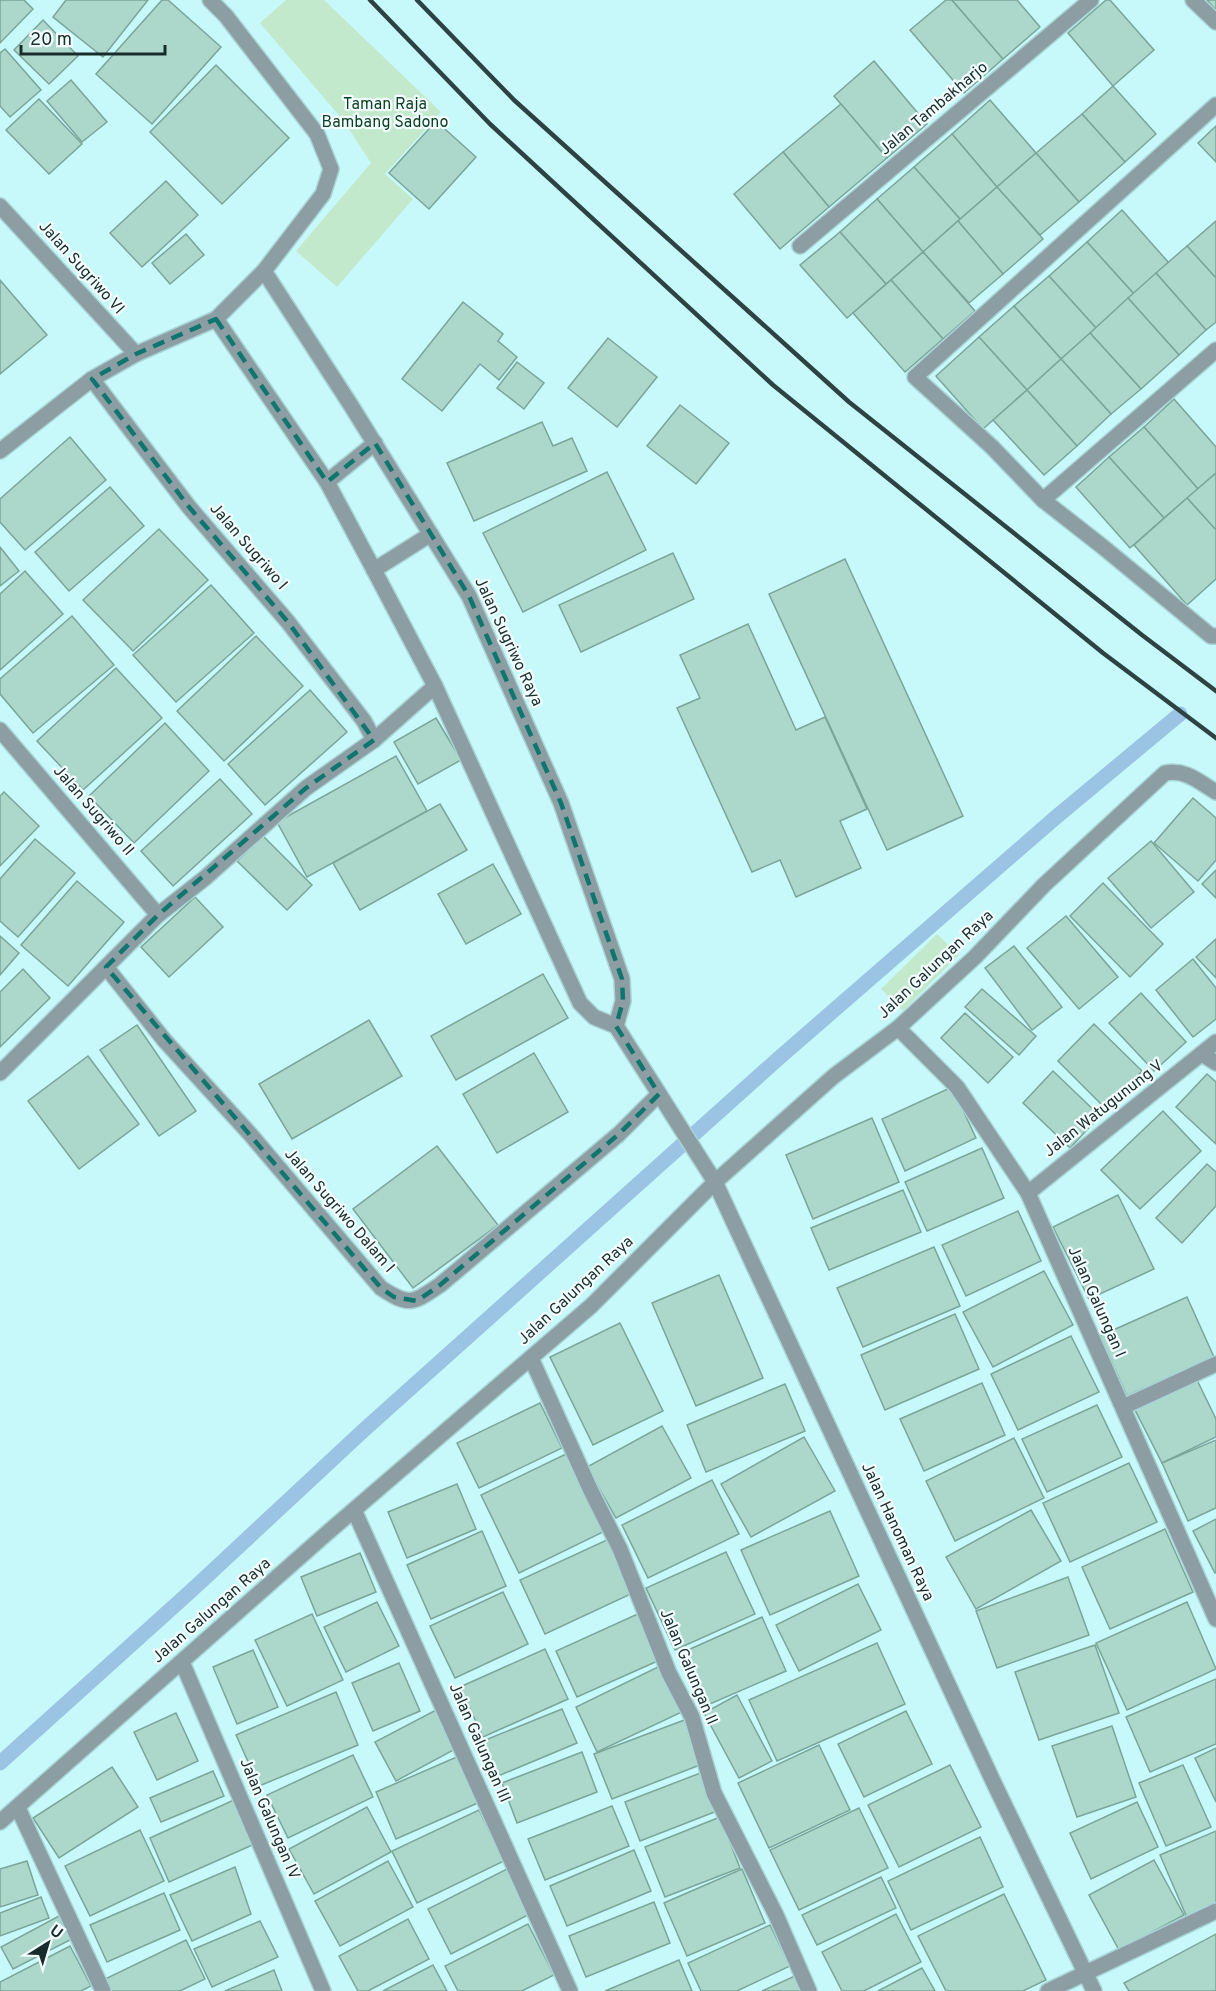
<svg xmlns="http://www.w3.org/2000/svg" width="1216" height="1991" font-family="Overpass,sans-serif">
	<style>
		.green { fill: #c3e9cd }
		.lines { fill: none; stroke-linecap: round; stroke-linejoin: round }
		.stream { stroke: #9bc3e3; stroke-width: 15 }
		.building { fill: #acd8cc; stroke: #7aa599; stroke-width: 1.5 }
		.minor-casing { stroke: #a8d4d5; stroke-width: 18 }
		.minor { stroke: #8c9ea4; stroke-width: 15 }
		.rail { stroke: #2d4343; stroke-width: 4.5 }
		.marked { fill: none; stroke: #0f766e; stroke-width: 4.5; stroke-dasharray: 12 8; stroke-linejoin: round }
		.labels { text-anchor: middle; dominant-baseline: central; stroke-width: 4.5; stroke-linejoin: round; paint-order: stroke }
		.park-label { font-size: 16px; fill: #0a3e21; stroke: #f4fdfd }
		.street-label { font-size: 16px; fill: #192c2c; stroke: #f4fdfd }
	</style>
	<rect width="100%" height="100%" fill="#c8f9fa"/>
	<g class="green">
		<path d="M286 0H324L441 112 385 174 413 199 337 287 296 251 371 163 343 120 260 23Z"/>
		<path d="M937 934 959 955 903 1011 881 989Z"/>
	</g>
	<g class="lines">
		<path class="stream" d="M0 1763 192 1590 365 1429 779 1058 1055 818 1180 714"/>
	</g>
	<g class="building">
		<path d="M0 0H24L33 9 0 43Z"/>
		<path d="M66 0H148L103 57 53 17Z"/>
		<path d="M162 0H168L221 47 152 124 96 74Z"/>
		<path d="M946 0H952L1003 59 964 93 910 30Z"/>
		<path d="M952 0H1017L1040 27 1003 59Z"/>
		<path d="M1106 0H1110L1154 50 1113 86 1068 33Z"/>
		<path d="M1207 0H1216V9H1215Z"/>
		<path d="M43 20 78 56 49 84 14 50Z"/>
		<path d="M5 49 41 90 10 117 0 106V53Z"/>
		<path d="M874 61 927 124 887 158 834 96Z"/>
		<path d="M216 65 289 138 222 204 150 132Z"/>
		<path d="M71 80 107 122 82 142 47 101Z"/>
		<path d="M1113 86 1156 134 1125 162 1082 114Z"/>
		<path d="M39 99 82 144 49 174 6 130Z"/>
		<path d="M990 100 1036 153 997 187 952 134Z"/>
		<path d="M841 104 887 158 829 207 783 152Z"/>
		<path d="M1082 114 1125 162 1079 202 1036 153Z"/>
		<path d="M436 121 476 157 429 209 389 173Z"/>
		<path d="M1216 126V162L1198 143Z"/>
		<path d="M952 134 997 187 960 219 914 167Z"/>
		<path d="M783 152 829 207 780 249 734 194Z"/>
		<path d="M1036 153 1079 202 1040 235 997 187Z"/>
		<path d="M914 167 960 219 923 252 877 199Z"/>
		<path d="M166 181 198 215 142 267 110 233Z"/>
		<path d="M997 187 1043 239 1003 274 958 221Z"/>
		<path d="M877 199 923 252 886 284 840 232Z"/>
		<path d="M1122 210 1169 263 1134 294 1087 242Z"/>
		<path d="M958 221 1003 274 969 303 923 252Z"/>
		<path d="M1216 221V278L1187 246Z"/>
		<path d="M840 232 886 284 847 318 800 265Z"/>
		<path d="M186 234 204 255 170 284 152 263Z"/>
		<path d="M1087 242 1134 294 1096 328 1049 276Z"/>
		<path d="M1187 246 1216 278V322L1206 330 1156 273Z"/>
		<path d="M923 252 975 311 943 339 891 280Z"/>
		<path d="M1156 273 1206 330 1179 355 1128 298Z"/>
		<path d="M1049 276 1096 328 1061 359 1014 306Z"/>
		<path d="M0 280 47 335 0 374Z"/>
		<path d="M891 280 943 339 905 372 853 313Z"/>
		<path d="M1128 298 1179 355 1141 389 1090 333Z"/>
		<path d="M463 302 503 334 498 341 517 357 499 380 480 364 442 411 402 379Z"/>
		<path d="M1014 306 1061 359 1027 390 979 337Z"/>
		<path d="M1090 333 1141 389 1111 414 1061 359Z"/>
		<path d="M979 337 1027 390 983 429 936 376Z"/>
		<path d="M608 338 657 377 617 427 568 388Z"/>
		<path d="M1061 359 1111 414 1077 446 1027 390Z"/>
		<path d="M517 362 544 383 524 409 497 388Z"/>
		<path d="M1027 390 1077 446 1044 475 993 420Z"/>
		<path d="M1174 399 1216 447V473L1198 489 1144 427Z"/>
		<path d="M680 405 729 443 696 484 647 446Z"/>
		<path d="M542 422 553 446 572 438 587 471 474 521 447 463Z"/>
		<path d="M1144 427 1198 489 1164 518 1109 457Z"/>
		<path d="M70 437 106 480 25 550 0 522V499Z"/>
		<path d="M1109 457 1164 518 1130 548 1076 487Z"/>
		<path d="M607 472 646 550 523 612 483 533Z"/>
		<path d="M1216 473V530L1187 498Z"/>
		<path d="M110 487 144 526 69 591 35 552Z"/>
		<path d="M1187 498 1216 530V579L1187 605 1134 545Z"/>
		<path d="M159 529 208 580 133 651 83 600Z"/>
		<path d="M0 547 19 571 0 586Z"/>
		<path d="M673 553 694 599 581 652 559 605Z"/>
		<path d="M845 559 963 816 887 850 769 594Z"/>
		<path d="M25 571 63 614 0 670V594Z"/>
		<path d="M211 585 254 633 176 702 133 655Z"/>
		<path d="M72 616 114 665 33 733 0 694V679Z"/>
		<path d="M748 624 796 730 825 717 867 809 840 821 861 868 796 897 780 860 752 872 677 708 700 698 680 655Z"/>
		<path d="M256 636 303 686 224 761 177 711Z"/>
		<path d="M116 668 162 718 83 790 37 741Z"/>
		<path d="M310 690 347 732 265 805 228 764Z"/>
		<path d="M436 718 461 760 418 784 394 742Z"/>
		<path d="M165 723 209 771 134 843 89 796Z"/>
		<path d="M396 756 427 811 307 877 277 822Z"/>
		<path d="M220 779 252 814 173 886 141 851Z"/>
		<path d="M4 792 39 826 0 866V796Z"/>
		<path d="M1193 798 1216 818V860L1198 881 1154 843Z"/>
		<path d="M440 804 467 850 360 910 333 863Z"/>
		<path d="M263 836 312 885 287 910 237 861Z"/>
		<path d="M35 839 75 873 18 937 0 921V879Z"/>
		<path d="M1151 841 1194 892 1151 928 1108 878Z"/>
		<path d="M493 864 521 914 466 944 438 894Z"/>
		<path d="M1216 870V898L1202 884Z"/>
		<path d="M77 881 124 922 68 986 21 945Z"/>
		<path d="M1103 883 1163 944 1130 977 1070 916Z"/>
		<path d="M195 897 223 927 169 977 141 947Z"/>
		<path d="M1066 916 1118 977 1079 1009 1027 948Z"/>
		<path d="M0 936 19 953 0 975Z"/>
		<path d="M1216 939V978L1196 957Z"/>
		<path d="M1014 946 1062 1007 1032 1030 985 968Z"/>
		<path d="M1193 959 1216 988V1019L1193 1037 1156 990Z"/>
		<path d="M23 969 50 998 0 1047V992Z"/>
		<path d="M543 974 568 1018 456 1080 431 1036Z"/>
		<path d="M982 989 1036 1036 1019 1055 965 1007Z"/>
		<path d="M1141 993 1186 1042 1154 1071 1109 1023Z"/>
		<path d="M965 1013 1013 1057 988 1083 941 1038Z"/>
		<path d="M369 1020 402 1076 292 1139 259 1084Z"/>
		<path d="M1094 1024 1142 1071 1106 1109 1058 1061Z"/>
		<path d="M137 1025 196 1111 159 1136 100 1050Z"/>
		<path d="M534 1053 568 1112 497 1153 463 1094Z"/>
		<path d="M88 1056 139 1124 79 1169 28 1101Z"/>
		<path d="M1053 1071 1100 1116 1070 1148 1023 1103Z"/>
		<path d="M1207 1074 1216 1082V1144L1176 1107Z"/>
		<path d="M952 1087 976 1138 905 1171 882 1119Z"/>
		<path d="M1163 1111 1201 1151 1140 1209 1101 1170Z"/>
		<path d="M872 1118 899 1182 813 1219 786 1155Z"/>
		<path d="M437 1146 498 1225 413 1288 353 1209Z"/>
		<path d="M982 1148 1004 1198 927 1231 905 1182Z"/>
		<path d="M1207 1164 1216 1172V1206L1182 1243 1156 1218Z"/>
		<path d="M903 1190 921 1232 829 1270 811 1228Z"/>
		<path d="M1118 1195 1154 1269 1089 1299 1053 1227Z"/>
		<path d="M1018 1211 1041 1261 966 1296 942 1245Z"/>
		<path d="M934 1247 960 1306 863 1347 837 1288Z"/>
		<path d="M1044 1271 1073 1325 993 1367 963 1312Z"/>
		<path d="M719 1275 763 1378 696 1406 652 1303Z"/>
		<path d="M1187 1297 1214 1357 1127 1396 1100 1336Z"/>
		<path d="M955 1314 979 1369 885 1410 861 1355Z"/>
		<path d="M620 1323 663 1411 593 1445 550 1357Z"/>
		<path d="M1071 1336 1099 1392 1018 1430 991 1374Z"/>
		<path d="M1197 1380 1216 1419V1437L1162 1463 1135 1410Z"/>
		<path d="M982 1383 1005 1435 924 1471 900 1419Z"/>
		<path d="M785 1384 805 1431 706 1472 687 1425Z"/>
		<path d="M540 1403 562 1448 479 1488 457 1443Z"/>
		<path d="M1097 1405 1122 1457 1047 1492 1022 1439Z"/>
		<path d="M662 1426 691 1478 616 1518 587 1467Z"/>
		<path d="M804 1437 835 1491 751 1537 721 1484Z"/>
		<path d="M1014 1438 1044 1498 955 1541 926 1481Z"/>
		<path d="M1216 1440V1508L1188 1521 1162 1463Z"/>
		<path d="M566 1454 603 1532 519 1573 481 1495Z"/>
		<path d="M1129 1463 1157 1522 1070 1562 1043 1503Z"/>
		<path d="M712 1480 739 1534 648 1578 622 1525Z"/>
		<path d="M457 1484 476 1529 407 1558 388 1512Z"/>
		<path d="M1031 1510 1061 1561 976 1609 946 1557Z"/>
		<path d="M830 1511 859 1576 770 1615 741 1550Z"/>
		<path d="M1216 1519V1573H1215L1193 1531Z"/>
		<path d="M1165 1529 1193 1592 1110 1629 1082 1567Z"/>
		<path d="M482 1531 506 1586 431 1619 407 1565Z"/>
		<path d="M609 1539 633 1593 545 1634 520 1580Z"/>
		<path d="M726 1552 755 1614 675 1650 646 1588Z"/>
		<path d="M360 1553 376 1592 317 1616 301 1577Z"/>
		<path d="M1068 1577 1089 1635 997 1668 976 1611Z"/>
		<path d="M858 1584 881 1630 799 1671 776 1625Z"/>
		<path d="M503 1592 528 1644 455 1678 430 1626Z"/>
		<path d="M377 1602 399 1646 346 1672 324 1627Z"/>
		<path d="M1187 1602 1216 1669 1127 1710 1096 1643Z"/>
		<path d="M642 1612 662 1659 577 1697 556 1651Z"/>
		<path d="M312 1614 343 1680 287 1706 255 1640Z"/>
		<path d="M762 1617 786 1671 703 1707 679 1654Z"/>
		<path d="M877 1643 905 1704 777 1761 749 1700Z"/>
		<path d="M1095 1645 1119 1713 1039 1740 1015 1672Z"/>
		<path d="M545 1649 568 1699 483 1737 460 1687Z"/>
		<path d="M253 1650 278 1707 237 1724 213 1667Z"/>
		<path d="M399 1663 420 1711 373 1731 352 1683Z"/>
		<path d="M662 1665 684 1711 597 1752 576 1707Z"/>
		<path d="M1216 1679V1744L1150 1772 1126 1717Z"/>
		<path d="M336 1692 358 1745 259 1786 236 1735Z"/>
		<path d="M737 1695 772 1761 739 1778 704 1713Z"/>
		<path d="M438 1709 459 1747 396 1781 375 1742Z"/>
		<path d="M562 1709 577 1743 498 1776 483 1741Z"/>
		<path d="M906 1711 932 1764 864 1797 838 1744Z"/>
		<path d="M176 1713 198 1761 157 1780 134 1732Z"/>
		<path d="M687 1719 705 1763 612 1799 594 1754Z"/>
		<path d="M1112 1726 1136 1797 1077 1817 1052 1746Z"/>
		<path d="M819 1745 850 1810 769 1848 738 1783Z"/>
		<path d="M1216 1748V1802L1195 1758Z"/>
		<path d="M582 1752 597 1792 517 1823 502 1783Z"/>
		<path d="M353 1755 373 1797 288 1838 267 1795Z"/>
		<path d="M459 1756 480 1802 396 1839 376 1792Z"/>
		<path d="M950 1765 981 1827 899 1867 868 1805Z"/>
		<path d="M1183 1765 1211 1827 1166 1846 1139 1783Z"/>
		<path d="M112 1767 138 1807 59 1858 33 1818Z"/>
		<path d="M213 1771 224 1796 161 1822 150 1798Z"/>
		<path d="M703 1772 717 1811 640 1841 625 1802Z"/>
		<path d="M236 1799 257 1843 169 1882 150 1838Z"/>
		<path d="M1137 1802 1158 1847 1091 1879 1070 1833Z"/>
		<path d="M612 1806 629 1846 545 1880 528 1839Z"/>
		<path d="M367 1807 391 1852 314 1894 289 1849Z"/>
		<path d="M859 1808 888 1868 799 1910 770 1850Z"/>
		<path d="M479 1810 504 1861 417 1903 392 1851Z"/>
		<path d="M720 1817 740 1868 665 1897 645 1847Z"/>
		<path d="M140 1830 164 1881 90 1916 65 1866Z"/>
		<path d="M1216 1831V1907L1188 1920 1160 1855Z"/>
		<path d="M980 1837 1003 1887 911 1930 888 1881Z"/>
		<path d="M634 1850 651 1891 567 1926 550 1886Z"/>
		<path d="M1154 1860 1184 1915 1119 1950 1089 1895Z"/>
		<path d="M27 1861 38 1895 0 1907V1869Z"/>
		<path d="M388 1861 413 1907 340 1946 315 1901Z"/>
		<path d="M235 1867 251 1914 192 1941 170 1895Z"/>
		<path d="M507 1869 530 1914 451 1954 428 1909Z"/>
		<path d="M742 1869 765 1923 687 1956 664 1903Z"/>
		<path d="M881 1877 896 1908 817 1945 802 1915Z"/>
		<path d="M164 1893 180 1930 107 1962 90 1925Z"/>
		<path d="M1004 1894 1046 1980 1023 1991H946L918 1936Z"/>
		<path d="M41 1897 49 1918 0 1936V1913Z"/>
		<path d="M654 1902 670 1943 586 1977 569 1936Z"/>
		<path d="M896 1914 921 1962 864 1991H842L822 1952Z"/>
		<path d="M59 1916 72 1939 13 1969 1 1947Z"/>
		<path d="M408 1919 429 1959 368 1991H358L339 1956Z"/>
		<path d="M260 1921 278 1957 212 1987 194 1949Z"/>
		<path d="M528 1924 554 1975 522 1991H458L445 1966Z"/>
		<path d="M770 1925 790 1966 737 1991H701L688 1963Z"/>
		<path d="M1216 1934V1991H1129L1124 1983Z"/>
		<path d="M186 1940 205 1979 180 1991H111L105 1979Z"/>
		<path d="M70 1946 91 1986 81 1991H0V1982Z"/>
		<path d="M679 1960 692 1991H605Z"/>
		<path d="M433 1965 447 1991H383Z"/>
		<path d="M922 1968 935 1991H878Z"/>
		<path d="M274 1970 282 1991H225Z"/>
		<path d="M797 1975 804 1991H762Z"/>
	</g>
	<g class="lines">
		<defs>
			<g id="minor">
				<path d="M1193 0 1216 22"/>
				<path d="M1216 105 915 377 992 447 1043 500 1103 547 1211 636H1216"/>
				<path d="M0 206 136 354"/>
				<path d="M800 246 1091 0"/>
				<path d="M264 271 352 407 469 596 561 803 622 979 623 1001 616 1026"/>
				<path d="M216 319 327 482 374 570 435 686 580 1003 594 1017 616 1026 715 1182 992 1779 1094 1991"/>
				<path d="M92 379 189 507 288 622 364 721 374 740"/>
				<path d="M0 451 92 379 136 354 216 319 264 271 323 194 331 169 317 134 226 16 210 0"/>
				<path d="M327 482 375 443"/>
				<path d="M1043 500 1216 350"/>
				<path d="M374 570 431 534"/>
				<path d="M0 730 158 915"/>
				<path d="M106 967 165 1041 250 1134 381 1288C410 1307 413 1303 440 1285L619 1134 659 1094"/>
				<path d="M898 1028 957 1087 1028 1193 1216 1619"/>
				<path d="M1202 1054 1216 1063"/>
				<path d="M0 1073 158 915 205 878 306 788 374 740 435 686"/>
				<path d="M1028 1193 1216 1042"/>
				<path d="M531 1358 591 1491 620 1549 669 1673 692 1717 714 1793 776 1915 809 1991"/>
				<path d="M1123 1407 1216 1364"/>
				<path d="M354 1510 570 1991"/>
				<path d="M182 1662 323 1991"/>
				<path d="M18 1808 103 1991"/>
				<path d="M0 1822 326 1534 591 1306 715 1182 834 1076 898 1028 975 957 1044 885 1165 773C1186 769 1199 782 1216 792"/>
				<path d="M1048 1991 1216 1911"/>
			</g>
		</defs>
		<use href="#minor" class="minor-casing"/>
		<use href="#minor" class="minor"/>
		<g class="rail">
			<path d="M370 0 490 124 773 385 1103 653 1216 738"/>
			<path d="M417 0 514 100 849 402 1142 635 1216 691"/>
		</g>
	</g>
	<path class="marked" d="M216 319 327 482 375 443 469 596 561 803 622 979 623 1001 616 1026 659 1094 619 1134 440 1285 417 1301 394 1297 381 1288 106 967 158 915 306 788 374 740 288 622 189 507 92 379 136 354Z"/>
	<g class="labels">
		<g class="park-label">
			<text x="385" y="105">Taman Raja<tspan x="385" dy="18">Bambang Sadono</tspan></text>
		</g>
		<g class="street-label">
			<text transform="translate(934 109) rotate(-40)">Jalan Tambakharjo</text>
			<text transform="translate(81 268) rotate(48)">Jalan Sugriwo VI</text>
			<text transform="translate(248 547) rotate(49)">Jalan Sugriwo I</text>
			<text transform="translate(508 642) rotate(65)">Jalan Sugriwo Raya</text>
			<text transform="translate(93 811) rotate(49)">Jalan Sugriwo II</text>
			<text transform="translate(936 965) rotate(-43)">Jalan Galungan Raya</text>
			<text transform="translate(1104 1109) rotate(-38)">Jalan Watugunung V</text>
			<text transform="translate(339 1211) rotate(49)">Jalan Sugriwo Dalam I</text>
			<text transform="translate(576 1291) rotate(-43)">Jalan Galungan Raya</text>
			<text transform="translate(1096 1302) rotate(66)">Jalan Galungan I</text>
			<text transform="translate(897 1532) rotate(65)">Jalan Hanoman Raya</text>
			<text transform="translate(212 1611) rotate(-41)">Jalan Galungan Raya</text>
			<text transform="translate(688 1667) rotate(67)">Jalan Galungan II</text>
			<text transform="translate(479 1743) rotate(66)">Jalan Galungan III</text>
			<text transform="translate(269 1819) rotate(67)">Jalan Galungan IV</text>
		</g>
	</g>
	<g transform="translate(48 1943) rotate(37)" stroke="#f4fdfd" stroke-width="4.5" paint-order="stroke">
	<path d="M0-4.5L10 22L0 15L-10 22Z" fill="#192c2c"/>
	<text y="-9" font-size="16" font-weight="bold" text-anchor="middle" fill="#192c2c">U</text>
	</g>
	<path d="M21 45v9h144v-9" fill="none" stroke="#192c2c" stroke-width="3"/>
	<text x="30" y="45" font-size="18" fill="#192c2c" stroke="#f4fdfd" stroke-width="4.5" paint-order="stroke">20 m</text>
</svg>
